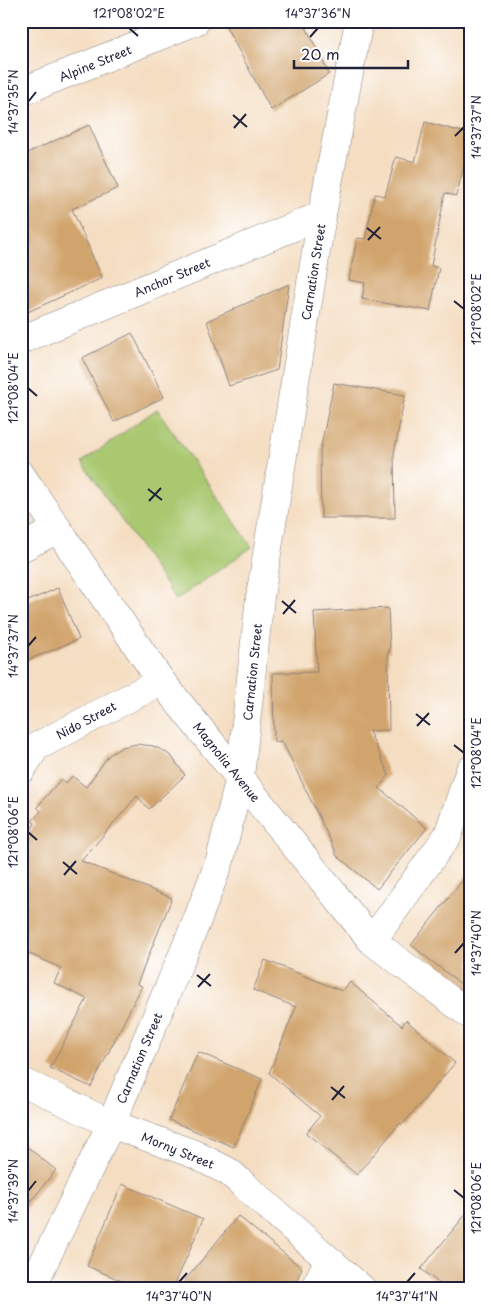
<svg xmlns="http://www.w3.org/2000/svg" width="491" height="1310" font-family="'Playpen Sans',sans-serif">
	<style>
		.green { fill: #a9c870; stroke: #667556 }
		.building { fill: #d1a46d }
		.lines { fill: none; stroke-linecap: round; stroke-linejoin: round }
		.street-casing { stroke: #8b807e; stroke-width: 29 }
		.street { stroke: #fff; stroke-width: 28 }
		.ticks { fill: none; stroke: #22223b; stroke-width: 2 }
		.labels { text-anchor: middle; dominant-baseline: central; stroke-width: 4.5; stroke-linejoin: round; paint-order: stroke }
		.street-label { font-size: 12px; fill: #22223b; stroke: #fff }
		.neatline { fill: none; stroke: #22223b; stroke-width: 2 }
		.ticks-label { font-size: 12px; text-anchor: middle; fill: #22223b }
	</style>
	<rect width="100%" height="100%" fill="#fff"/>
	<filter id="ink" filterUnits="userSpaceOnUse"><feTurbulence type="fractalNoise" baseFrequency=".02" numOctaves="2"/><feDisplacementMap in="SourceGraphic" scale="10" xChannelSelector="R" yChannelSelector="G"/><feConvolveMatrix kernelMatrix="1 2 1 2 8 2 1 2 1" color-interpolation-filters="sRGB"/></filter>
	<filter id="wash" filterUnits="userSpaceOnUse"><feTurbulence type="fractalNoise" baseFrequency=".0096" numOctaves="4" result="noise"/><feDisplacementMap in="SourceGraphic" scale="20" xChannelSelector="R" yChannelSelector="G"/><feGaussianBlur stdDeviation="1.12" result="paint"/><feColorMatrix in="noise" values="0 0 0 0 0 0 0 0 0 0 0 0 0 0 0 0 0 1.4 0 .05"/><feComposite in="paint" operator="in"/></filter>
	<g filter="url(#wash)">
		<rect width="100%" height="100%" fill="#f4ddc1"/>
		<path class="green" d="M157 409 252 547 176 600 82 462Z"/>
		<g id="blocks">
			<g class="building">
				<path d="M223 21H303L329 74 271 110Z"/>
				<path d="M425 122 470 134V144L456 196 445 193 431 266 439 268 430 311 362 299 365 283 349 280 357 238 365 239 375 194 385 196 396 157 415 162Z"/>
				<path d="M89 125 118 188 72 209 102 278 21 315V156Z"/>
				<path d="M289 284 277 370 229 386 207 321Z"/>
				<path d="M132 333 164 397 114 422 82 358Z"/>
				<path d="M334 383 405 395 394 454 395 518H321L320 451Z"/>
				<path d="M58 588 79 639 21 663V604Z"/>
				<path d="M388 608 390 651H388L389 730 369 731 389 775 379 788 427 828 377 889 336 855V852L282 741 274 742 273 673 317 672 314 612Z"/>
				<path d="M137 744 153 746 164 751 172 757 185 775 149 809 137 796 81 861 172 898 137 984 142 986 91 1087 50 1068 87 999 54 983 61 968 21 950V848L35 823 32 821 41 811 37 807 61 779 66 783 72 776 86 787 109 755 122 747Z"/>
				<path d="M470 871V991L411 945Z"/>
				<path d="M265 960 342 991 350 982 402 1026 406 1020 455 1063 402 1125 400 1123 357 1175 306 1133 320 1116 269 1073 296 1007 253 990Z"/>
				<path d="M198 1052 262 1079 234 1147 169 1120Z"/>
				<path d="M21 1142 56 1170 21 1214Z"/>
				<path d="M122 1184 203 1219 173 1289H141L87 1266Z"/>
				<path d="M470 1209V1289H446L421 1269Z"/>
				<path d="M238 1216 302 1268 293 1289H178Z"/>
			</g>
		</g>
	</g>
	<g filter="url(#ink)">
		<use href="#blocks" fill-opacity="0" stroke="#8b807e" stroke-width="1"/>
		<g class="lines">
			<defs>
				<g id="street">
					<path d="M21 92 196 21"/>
					<path d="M21 340 322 215"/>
					<path d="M21 475 161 681 372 941 470 1015"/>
					<path d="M21 548 58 529"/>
					<path d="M21 770 36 747 161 681"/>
					<path d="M372 941 448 835 470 770"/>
					<path d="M21 1081 111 1124 194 1154 229 1172 362 1289"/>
					<path d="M31 1289 111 1124 194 928 220 860 240 777 260 597 322 215 359 21"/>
					<path d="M314 1289 329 1260"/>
				</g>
			</defs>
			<use href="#street" class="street-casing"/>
			<use href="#street" class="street"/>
		</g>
	</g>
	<path class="ticks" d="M129 28 138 36M310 37 318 28M28 102 36 92M233 115 247 127M234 128 246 114M455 136 464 127M367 228 381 239M368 240 380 227M454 301 464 309M28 388 37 396M148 489 162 500M149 501 161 488M282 601 296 613M283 614 295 600M28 646 36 637M416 714 430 725M417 726 429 713M454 745 464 753M28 832 37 840M63 862 77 874M64 875 76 861M455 953 464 943M197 975 211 986M198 987 210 974M331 1087 345 1098M332 1100 344 1086M454 1190 464 1198M28 1191 36 1181M179 1282 187 1273M407 1282 415 1273"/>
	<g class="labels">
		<g class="street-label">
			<text transform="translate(95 63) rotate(-22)">Alpine Street</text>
			<text transform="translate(313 272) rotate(-81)">Carnation Street</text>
			<text transform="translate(172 277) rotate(-23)">Anchor Street</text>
			<text transform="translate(252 672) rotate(-84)">Carnation Street</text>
			<text transform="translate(86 720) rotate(-28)">Nido Street</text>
			<text transform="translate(227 762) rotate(51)">Magnolia Avenue</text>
			<text transform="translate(139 1058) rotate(-67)">Carnation Street</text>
			<text transform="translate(178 1150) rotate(22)">Morny Street</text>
		</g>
	</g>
	<rect width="491" height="1310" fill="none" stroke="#fff" stroke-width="55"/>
	<path d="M294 60v8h114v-8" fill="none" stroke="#22223b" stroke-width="2.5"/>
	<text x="301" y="60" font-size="15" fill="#22223b" stroke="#ffffff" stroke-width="4" paint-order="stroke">20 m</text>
	<rect x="28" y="28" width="436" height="1254" class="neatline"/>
	<g class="ticks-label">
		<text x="129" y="18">121°08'02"E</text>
		<text x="318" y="18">14°37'36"N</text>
		<text transform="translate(14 102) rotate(-90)" y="4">14°37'35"N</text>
		<text transform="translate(477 127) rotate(-90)" y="4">14°37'37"N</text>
		<text transform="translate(477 309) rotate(-90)" y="4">121°08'02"E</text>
		<text transform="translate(14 388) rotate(-90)" y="4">121°08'04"E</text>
		<text transform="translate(14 646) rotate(-90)" y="4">14°37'37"N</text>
		<text transform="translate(477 753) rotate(-90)" y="4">121°08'04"E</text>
		<text transform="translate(14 832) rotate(-90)" y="4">121°08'06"E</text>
		<text transform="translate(477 943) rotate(-90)" y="4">14°37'40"N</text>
		<text transform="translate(14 1191) rotate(-90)" y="4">14°37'39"N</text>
		<text transform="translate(477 1198) rotate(-90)" y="4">121°08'06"E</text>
		<text x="179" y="1301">14°37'40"N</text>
		<text x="407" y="1301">14°37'41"N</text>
	</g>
</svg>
